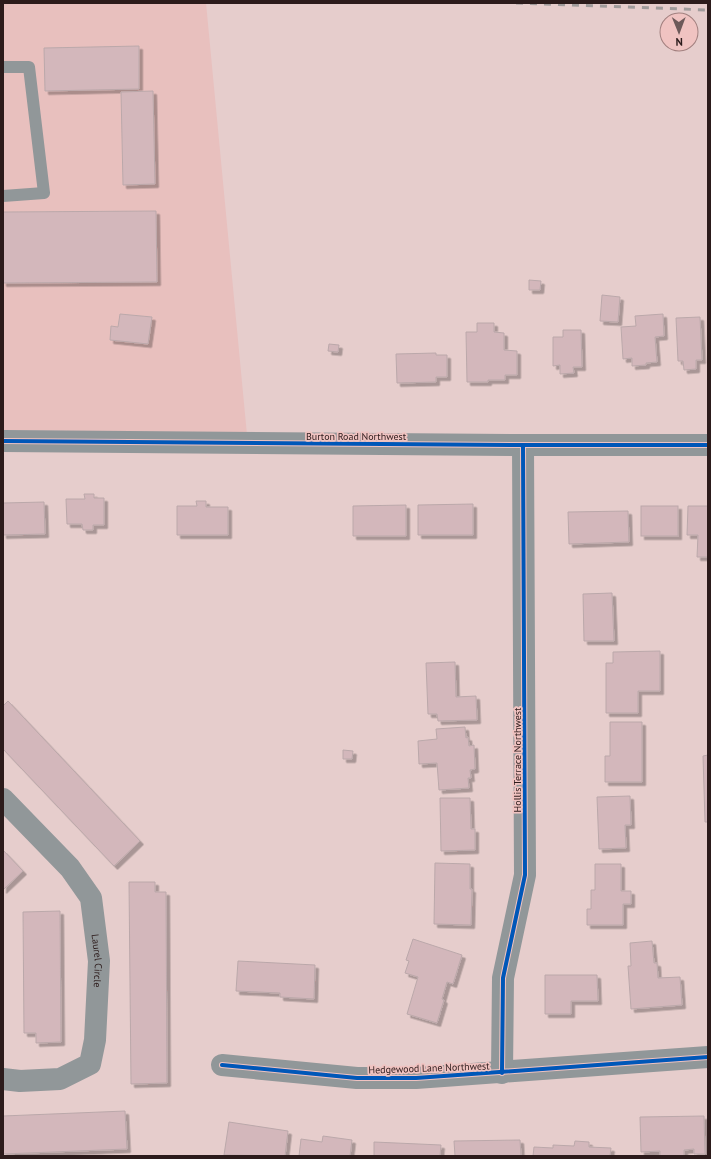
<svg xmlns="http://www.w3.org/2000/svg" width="711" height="1159" font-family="'PT Sans',sans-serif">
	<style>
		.built { fill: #e8c0be }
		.building { fill: #d3b7bb; stroke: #bba8aa; filter: url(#shadow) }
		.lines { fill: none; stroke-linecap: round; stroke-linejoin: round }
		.service { stroke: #919799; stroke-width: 12 }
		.minor { stroke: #919799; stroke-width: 22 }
		.tertiary { stroke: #919799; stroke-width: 22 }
		.rail { stroke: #a09b9b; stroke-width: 3; stroke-dasharray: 7 7; stroke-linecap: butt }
		.cycleway-casing { stroke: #f0c3c1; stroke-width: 6 }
		.cycleway { stroke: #0057b8; stroke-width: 4 }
		.labels { text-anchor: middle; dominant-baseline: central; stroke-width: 3.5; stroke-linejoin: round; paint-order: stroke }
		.street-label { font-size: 10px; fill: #2c1b1b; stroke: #f0c3c1 }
	</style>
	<defs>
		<filter id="shadow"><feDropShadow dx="3.5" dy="3.5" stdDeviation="0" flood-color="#0004"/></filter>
	</defs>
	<rect width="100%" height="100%" fill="#e6cdcc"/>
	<path class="built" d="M3 3H206L247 435 3 440Z"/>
	<g class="building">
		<path d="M139 46V89L45 91 44 48Z"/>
		<path d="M153 91 155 184 123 185 121 92Z"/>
		<path d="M156 211 157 282 3 283V212Z"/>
		<path d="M529 280 541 281 540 290H529Z"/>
		<path d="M602 295 620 297 618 322 600 321Z"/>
		<path d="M120 314 152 317 148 344 110 340 111 326 118 327Z"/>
		<path d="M663 314 664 336 655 337 657 362 646 363V365L632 366V358L623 359 621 327 636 326 635 316Z"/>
		<path d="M700 317 702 360H696V369L684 370 683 361H678L676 318Z"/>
		<path d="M477 323H494V332L504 333V350L517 351V375H505V380H488V382H467L466 332H477Z"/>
		<path d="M563 330H581L582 367H573L574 373 560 374V365L553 366V337H563Z"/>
		<path d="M329 344 339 345 338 352 328 351Z"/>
		<path d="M436 353V355H447V377H436V382L397 383 396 354Z"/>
		<path d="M84 494H94V498H104V525H93V530H83L82 524H67L66 499H85Z"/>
		<path d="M196 501H206V507H228V535H177V506H197Z"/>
		<path d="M44 502 45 534 3 535V503Z"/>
		<path d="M473 504V535H418V505Z"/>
		<path d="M406 505V536H353V506Z"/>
		<rect x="641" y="506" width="37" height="30"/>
		<path d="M688 506H708V557H697L698 535H687Z"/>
		<path d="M628 511 629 542 569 544 568 512Z"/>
		<path d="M612 593 614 641H584L583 594Z"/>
		<path d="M660 651V691H638V713H606V663H613V652Z"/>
		<path d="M455 662 456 697 476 696 477 720 438 721 437 714H428L426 663Z"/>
		<path d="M8 701 140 841 114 866 3 749V706Z"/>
		<path d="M610 722H642V782H605V756H610Z"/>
		<path d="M465 727 466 738 468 737 469 746 474 745 475 769 470 770 471 778H468L469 788 439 790 437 763 419 764 418 741 437 739 436 729Z"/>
		<path d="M343 750 353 751 352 759H343Z"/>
		<path d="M708 755V822H705L703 756Z"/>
		<path d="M630 796 631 825H625L626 848 599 849 597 797Z"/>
		<path d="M440 798H470L471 829H475V850L441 851Z"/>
		<path d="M3 850 23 871 3 890Z"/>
		<path d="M435 863 470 864V889H472L471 925 434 924Z"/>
		<path d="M595 864H621V891H631V904H623V925H587V909H591V890H595Z"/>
		<path d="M129 882H155V892H166L167 1083 131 1084Z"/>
		<path d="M60 911 61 1042 36 1043V1033H24L23 912Z"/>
		<path d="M413 939 462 955 453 984 447 982 442 999 444 1000 437 1023 407 1014 418 977 405 973 409 961 406 960Z"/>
		<path d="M652 941 654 963H657L658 978 680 977 682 1005 631 1009 628 966H631L630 943Z"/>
		<path d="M238 961 315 965 314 999 280 997V993L236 991Z"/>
		<path d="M545 975H597L598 1001H571V1014H545Z"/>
		<path d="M125 1111 127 1149 3 1154V1116Z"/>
		<path d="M704 1116 705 1154H694V1149L684 1150V1156H660V1151L641 1152 640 1117Z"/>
		<path d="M229 1122 288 1131 285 1156 224 1155Z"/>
		<path d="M323 1136 352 1140 350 1156H299L301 1139 322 1142Z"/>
		<path d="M520 1140 521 1156H455L454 1141Z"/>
		<path d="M575 1141 589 1142V1147L611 1148 610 1156H533L534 1147 553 1148V1145L574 1146Z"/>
		<path d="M374 1142 441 1145 440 1156H374Z"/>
	</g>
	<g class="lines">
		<path class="service" d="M3 67H29L44 193 3 196"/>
		<g class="minor">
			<path id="s1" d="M3 799 70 868 91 898 99 961 95 1040 90 1064 60 1079 20 1081 3 1079"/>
			<path d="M222 1065 357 1078H416L708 1057"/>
			<path d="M502 1073 503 978 525 875 523 445"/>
		</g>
		<path class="tertiary" d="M3 441 523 445H708"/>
		<path class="rail" d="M516 3 708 10"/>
		<defs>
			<g id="cycleway">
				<path d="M3 441 523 445H708"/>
				<path d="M222 1065 357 1078H416L708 1057"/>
				<path d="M502 1073 503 978 525 875 523 445"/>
			</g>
		</defs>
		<use href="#cycleway" class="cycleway-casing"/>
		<use href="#cycleway" class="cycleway"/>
	</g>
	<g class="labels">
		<g class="street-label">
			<text x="356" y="436">Burton Road Northwest</text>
			<text transform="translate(517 760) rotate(-90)">Hollis Terrace Northwest</text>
			<text stroke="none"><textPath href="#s1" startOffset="196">Laurel Circle</textPath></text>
			<text transform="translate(429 1068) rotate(-2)">Hedgewood Lane Northwest</text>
		</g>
	</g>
	<rect width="711" height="1159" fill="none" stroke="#2c1b1b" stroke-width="8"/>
	<g transform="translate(679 32) rotate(179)"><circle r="19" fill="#f0c3c1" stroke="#a2807f"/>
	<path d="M0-3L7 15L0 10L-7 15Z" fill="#6d5959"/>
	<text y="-6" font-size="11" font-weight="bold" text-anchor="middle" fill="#2c1b1b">N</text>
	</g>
</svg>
